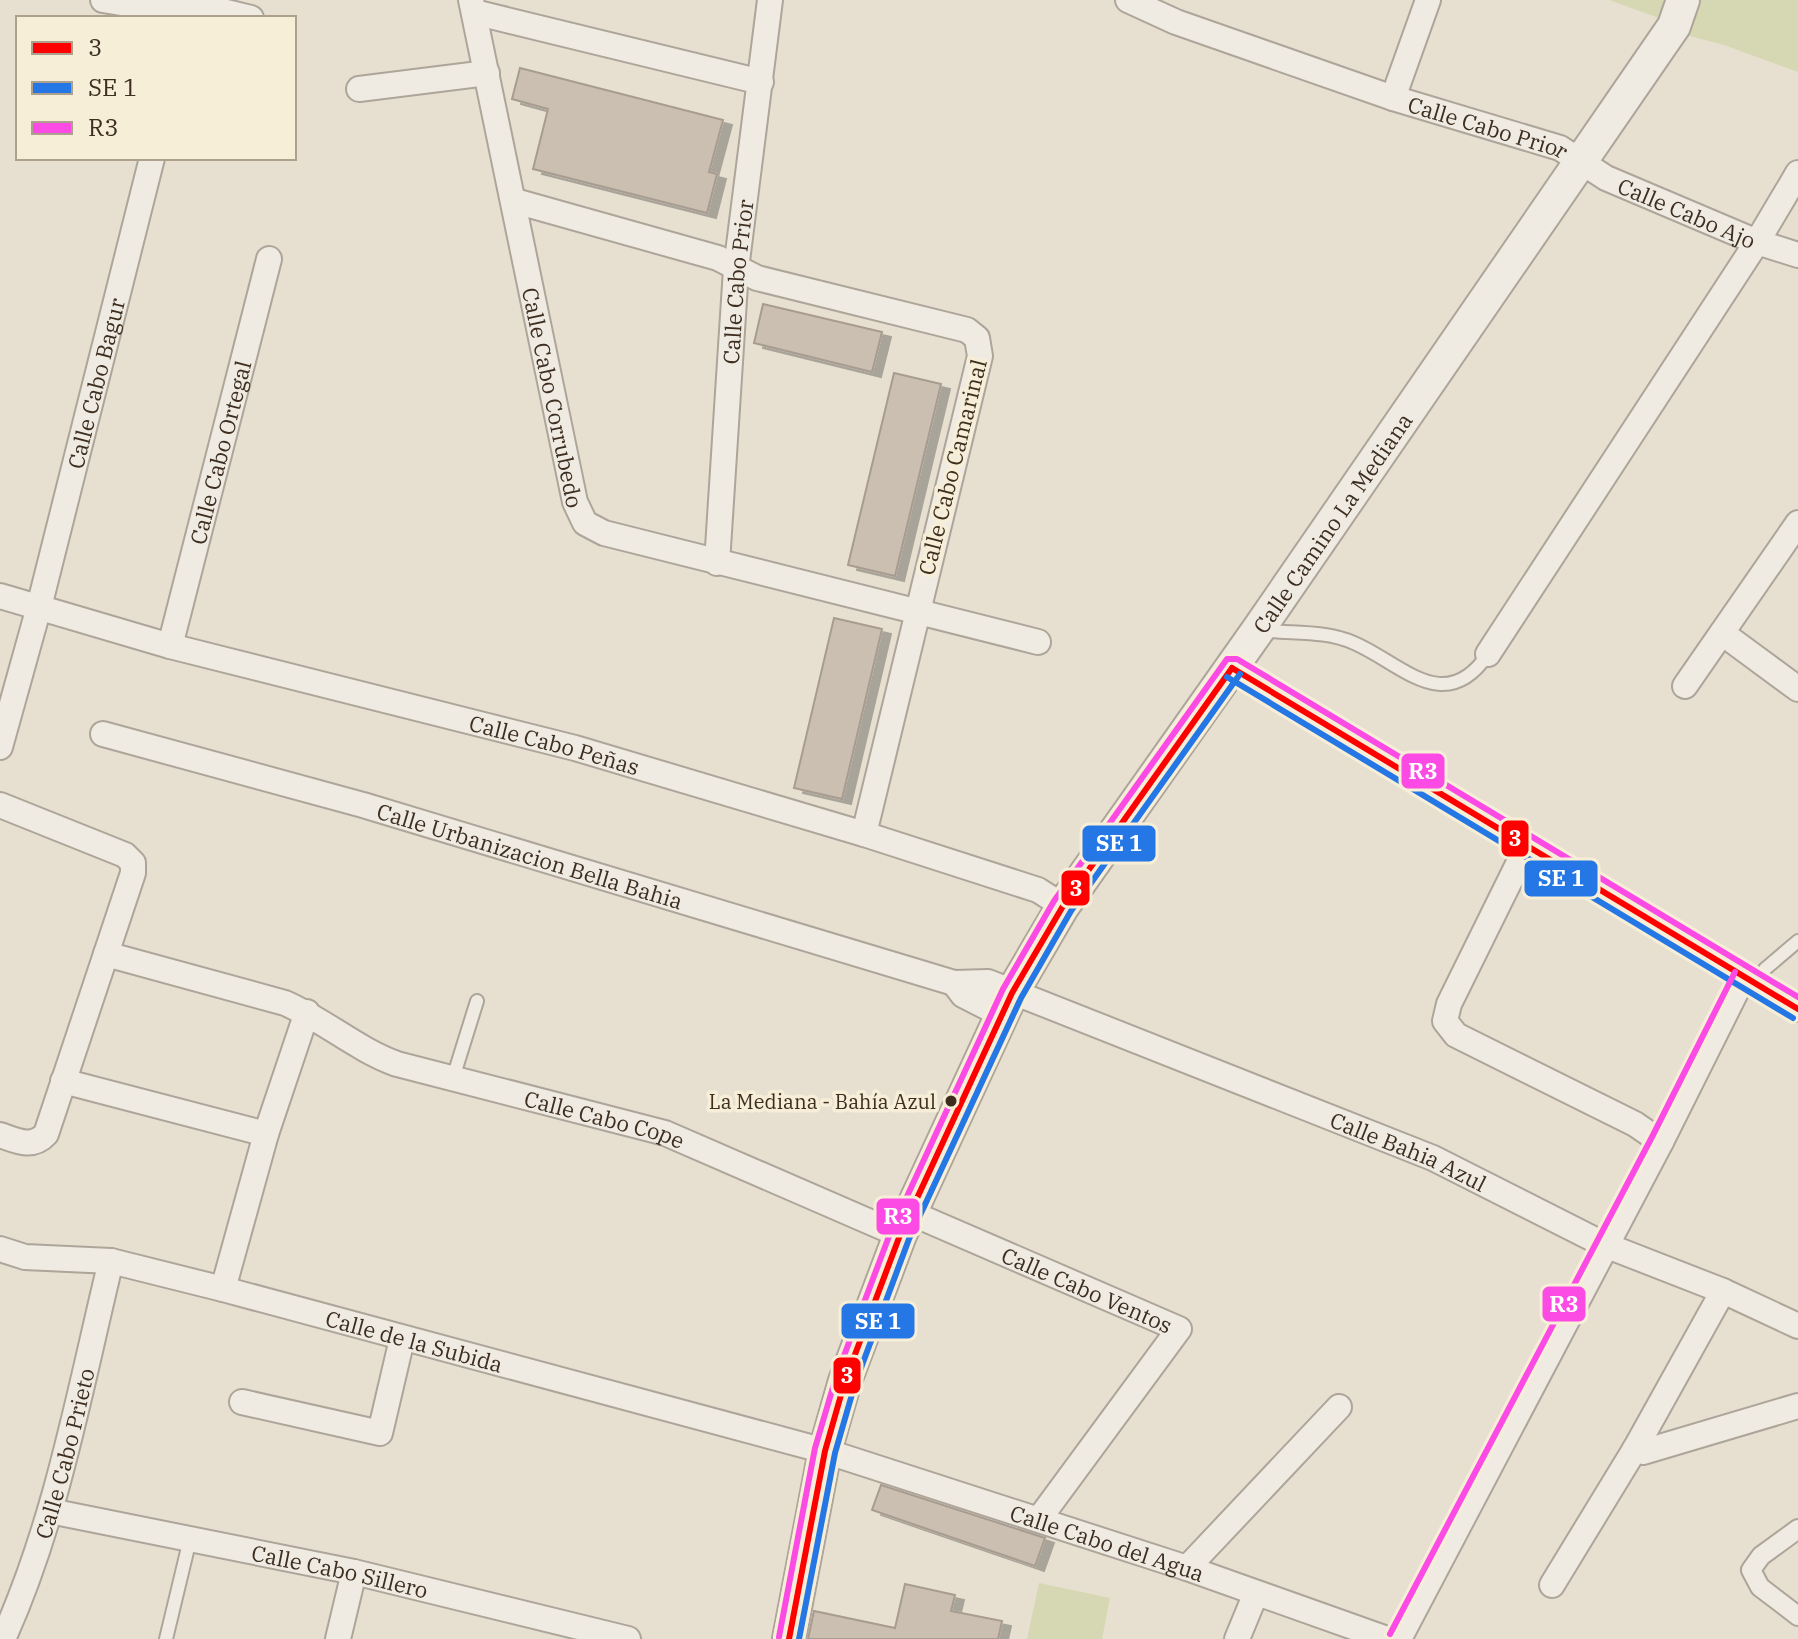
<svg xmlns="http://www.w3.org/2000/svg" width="1798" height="1639" font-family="'IBM Plex Serif',serif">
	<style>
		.green { fill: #d6d7b3 }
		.building { fill: #cbbfb2; stroke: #a89c90; stroke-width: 2; filter: url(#shadow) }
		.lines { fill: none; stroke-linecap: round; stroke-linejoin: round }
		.service-casing { stroke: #ada599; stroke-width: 16 }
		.pedestrian-casing { stroke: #ada599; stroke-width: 22 }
		.minor-casing { stroke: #ada599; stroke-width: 28 }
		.tertiary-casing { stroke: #ada599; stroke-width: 36 }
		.service { stroke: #efebe3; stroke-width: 12 }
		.pedestrian { stroke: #efebe3; stroke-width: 18 }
		.minor { stroke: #efebe3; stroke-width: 24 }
		.tertiary { stroke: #efebe3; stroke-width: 32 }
		.bus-1-casing { stroke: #f7eed8; stroke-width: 12 }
		.bus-2-casing { stroke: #f7eed8; stroke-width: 12 }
		.bus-3-casing { stroke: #f7eed8; stroke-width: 12 }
		.bus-1 { stroke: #f00; stroke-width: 6 }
		.bus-2 { stroke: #2477e4; stroke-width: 6 }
		.bus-3 { stroke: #fb4be4; stroke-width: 6 }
		.bus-dot { fill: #3d2e20; stroke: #f7eed8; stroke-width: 3 }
		.labels { text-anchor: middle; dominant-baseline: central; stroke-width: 7; stroke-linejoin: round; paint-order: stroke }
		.bus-label { font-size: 20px; fill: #3d2e20; stroke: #f7eed8; text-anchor: end }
		.street-label { font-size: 22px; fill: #3d2e20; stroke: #f7eed8 }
		.line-badge { stroke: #f7eed8; stroke-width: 3 }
		.badge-label { font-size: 22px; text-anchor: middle; font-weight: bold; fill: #fff }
	</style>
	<defs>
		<filter id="shadow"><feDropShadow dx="9" dy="5" stdDeviation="0" flood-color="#0004"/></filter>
	</defs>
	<rect width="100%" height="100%" fill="#e7e0d1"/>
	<g class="green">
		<path d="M1609 0H1665L1659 18Z"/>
		<path d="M1697 0H1798V72L1724 45 1686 35Z"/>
		<path d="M1039 1583 1110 1598 1102 1639H1027Z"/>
	</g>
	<g class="building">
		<path d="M520 68 723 120 709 172 717 174 707 213 533 169 548 109 512 99Z"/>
		<path d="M763 304 882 332 872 372 754 343Z"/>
		<path d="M894 373 941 384 895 576 848 565Z"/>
		<path d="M834 618 882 629 842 799 794 788Z"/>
		<path d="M881 1485 1045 1538 1035 1566 872 1510Z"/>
		<path d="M905 1584 955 1595 951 1611 1002 1621 998 1639H808L814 1611 895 1628Z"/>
	</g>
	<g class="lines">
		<defs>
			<g id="service">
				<path d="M1261 630C1292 634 1325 630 1354 643 1401 663 1445 718 1488 654"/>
				<path d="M1758 984 1765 969 1798 941"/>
				<path d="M453 1078 477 1001"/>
				<path d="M166 1639 190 1539"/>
			</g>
			<path id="pedestrian" d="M1798 1529 1761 1556 1751 1570 1760 1587 1798 1616"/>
			<g id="minor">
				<path d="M103 0 145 7 214 9 251 18"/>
				<path id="s1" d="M471 0 575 502 585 523 604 533 1038 642"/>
				<path id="s2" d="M1128 0 1176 22 1393 98 1560 148 1606 178 1757 242 1798 255"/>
				<path d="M474 12 761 82"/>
				<path d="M359 89 487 73"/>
				<path d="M1393 98 1428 0"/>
				<path d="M515 201 718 258 757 278 967 330 977 338 980 356 864 834"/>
				<path id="s3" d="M717 563 736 269 770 0"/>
				<path id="s4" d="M0 596 170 646 575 748 864 834 1038 890 1063 906"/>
				<path d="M1722 633 1798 689"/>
				<path id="s5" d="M170 646 269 259"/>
				<path d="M1488 654 1757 242 1798 173"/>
				<path d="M1232 668 1798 1009"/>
				<path d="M1685 686 1798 523"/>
				<path id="s6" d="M103 734 363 805 954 983 988 982 1433 1158 1605 1245 1723 1291 1798 1326"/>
				<path id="s7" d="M0 747 39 607 152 158"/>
				<path d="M0 805 125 855 133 863V873L46 1134C32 1149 17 1141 0 1135"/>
				<path d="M1527 846 1449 1004 1445 1021 1456 1035 1635 1124 1661 1142"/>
				<path id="s8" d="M106 954 285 1003C324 1020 356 1049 397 1064L665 1133 900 1235"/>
				<path d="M954 983 963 995 1002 1015"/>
				<path d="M63 1081 266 1134"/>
				<path id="s9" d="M911 1213 1179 1329 1039 1519"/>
				<path id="s10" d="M0 1249 25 1257 111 1261 223 1289 825 1451 1187 1568 1387 1639"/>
				<path d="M223 1289 266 1134 307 1012"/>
				<path d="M242 1402 380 1433 402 1339"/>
				<path d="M1635 1449 1643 1452 1798 1406"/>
				<path id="s11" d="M50 1511 354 1572 628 1639"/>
				<path d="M1187 1568 1339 1407"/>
				<path d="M1552 1585 1635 1449 1723 1291"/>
				<path id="s12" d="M3 1639C57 1520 80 1388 111 1261"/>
				<path d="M338 1639 354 1572"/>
				<path d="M1237 1639 1256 1593"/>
				<path d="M1399 1639 1661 1142 1744 976"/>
			</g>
			<g id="tertiary">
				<path id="s13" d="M789 1639 825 1451 845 1381 900 1235 1012 993 1063 906 1258 630 1674 26 1683 0"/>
			</g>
		</defs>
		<use href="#service" class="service-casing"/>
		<use href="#pedestrian" class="pedestrian-casing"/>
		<use href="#minor" class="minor-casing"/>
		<use href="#tertiary" class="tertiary-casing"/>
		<use href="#service" class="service"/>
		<use href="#pedestrian" class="pedestrian"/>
		<use href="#minor" class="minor"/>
		<use href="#tertiary" class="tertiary"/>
		<defs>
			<g id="bus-1">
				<path d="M1232 668 1798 1009"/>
				<path d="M789 1639 825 1451 845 1381 900 1235 1012 993 1063 906 1232 668"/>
			</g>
			<g id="bus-2">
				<path d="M1227 677 1793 1018"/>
				<path d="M799 1639 835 1453 855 1384 909 1239 1021 998 1071 911 1240 674"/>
			</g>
			<g id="bus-3">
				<path d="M1390 1634 1652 1137 1735 972"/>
				<path d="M779 1637 815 1448 836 1377 891 1231 1003 989 1054 901 1227 659H1237L1798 997"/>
			</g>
		</defs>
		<use href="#bus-1" class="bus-1-casing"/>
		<use href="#bus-2" class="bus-2-casing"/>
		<use href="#bus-3" class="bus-3-casing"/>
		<use href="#bus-1" class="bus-1"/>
		<use href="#bus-2" class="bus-2"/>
		<use href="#bus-3" class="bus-3"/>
	</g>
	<circle class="bus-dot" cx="951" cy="1101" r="7"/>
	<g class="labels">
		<g class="bus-label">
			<text x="936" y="1101">La Mediana - Bahía Azul</text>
		</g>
		<g class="street-label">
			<text stroke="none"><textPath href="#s2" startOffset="382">Calle Cabo Prior</textPath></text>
			<text stroke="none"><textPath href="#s2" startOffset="600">Calle Cabo Ajo</textPath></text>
			<text stroke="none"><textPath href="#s3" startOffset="282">Calle Cabo Prior</textPath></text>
			<text stroke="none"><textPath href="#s7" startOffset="376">Calle Cabo Bagur</textPath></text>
			<text stroke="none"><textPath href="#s1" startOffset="406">Calle Cabo Corrubedo</textPath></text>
			<text stroke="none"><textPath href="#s5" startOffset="200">Calle Cabo Ortegal</textPath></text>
			<text transform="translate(952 467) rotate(-76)">Calle Cabo Camarinal</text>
			<text stroke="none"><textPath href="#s13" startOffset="1256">Calle Camino La Mediana</textPath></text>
			<text stroke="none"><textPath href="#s4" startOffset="574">Calle Cabo Peñas</textPath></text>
			<text stroke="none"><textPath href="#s6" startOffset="444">Calle Urbanizacion Bella Bahia</textPath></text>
			<text stroke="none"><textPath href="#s8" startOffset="528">Calle Cabo Cope</textPath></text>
			<text stroke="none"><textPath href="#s6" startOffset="1374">Calle Bahia Azul</textPath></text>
			<text stroke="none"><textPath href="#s9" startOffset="192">Calle Cabo Ventos</textPath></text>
			<text stroke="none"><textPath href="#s10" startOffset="426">Calle de la Subida</textPath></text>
			<text stroke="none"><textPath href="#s12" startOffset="196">Calle Cabo Prieto</textPath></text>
			<text stroke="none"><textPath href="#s10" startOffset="1148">Calle Cabo del Agua</textPath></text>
			<text stroke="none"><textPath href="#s11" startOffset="296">Calle Cabo Sillero</textPath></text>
		</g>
	</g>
	<g class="line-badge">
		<rect x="1400" y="752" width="46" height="38" rx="8" fill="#fb4be4"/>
		<rect x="1500" y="819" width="30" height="39" rx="8" fill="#f00"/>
		<rect x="1081" y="824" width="76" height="39" rx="8" fill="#2477e4"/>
		<rect x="1523" y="859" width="76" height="39" rx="8" fill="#2477e4"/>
		<rect x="1060" y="869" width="31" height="38" rx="8" fill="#f00"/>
		<rect x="875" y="1197" width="46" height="39" rx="8" fill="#fb4be4"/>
		<rect x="1541" y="1285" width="46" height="38" rx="8" fill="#fb4be4"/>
		<rect x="840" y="1302" width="76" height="38" rx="8" fill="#2477e4"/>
		<rect x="832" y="1356" width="30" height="39" rx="8" fill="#f00"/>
	</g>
	<g class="badge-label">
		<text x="1423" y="779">R3</text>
		<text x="1515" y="846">3</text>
		<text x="1119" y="851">SE 1</text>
		<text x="1561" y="886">SE 1</text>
		<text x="1076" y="896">3</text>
		<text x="898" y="1224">R3</text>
		<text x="1564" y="1312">R3</text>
		<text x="878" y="1329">SE 1</text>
		<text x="847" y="1383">3</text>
	</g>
	<rect x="16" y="16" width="280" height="144" fill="#f7eed8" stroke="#ada18e" stroke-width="2"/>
	<rect x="32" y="42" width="40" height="12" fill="#ff0000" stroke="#ada18e" stroke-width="2"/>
	<text x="88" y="56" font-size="24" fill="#3d2e20">3</text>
	<rect x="32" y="82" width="40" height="12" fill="#2477e4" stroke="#ada18e" stroke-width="2"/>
	<text x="88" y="96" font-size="24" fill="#3d2e20">SE 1</text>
	<rect x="32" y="122" width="40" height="12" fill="#fb4be4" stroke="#ada18e" stroke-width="2"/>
	<text x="88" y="136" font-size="24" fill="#3d2e20">R3</text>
</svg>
